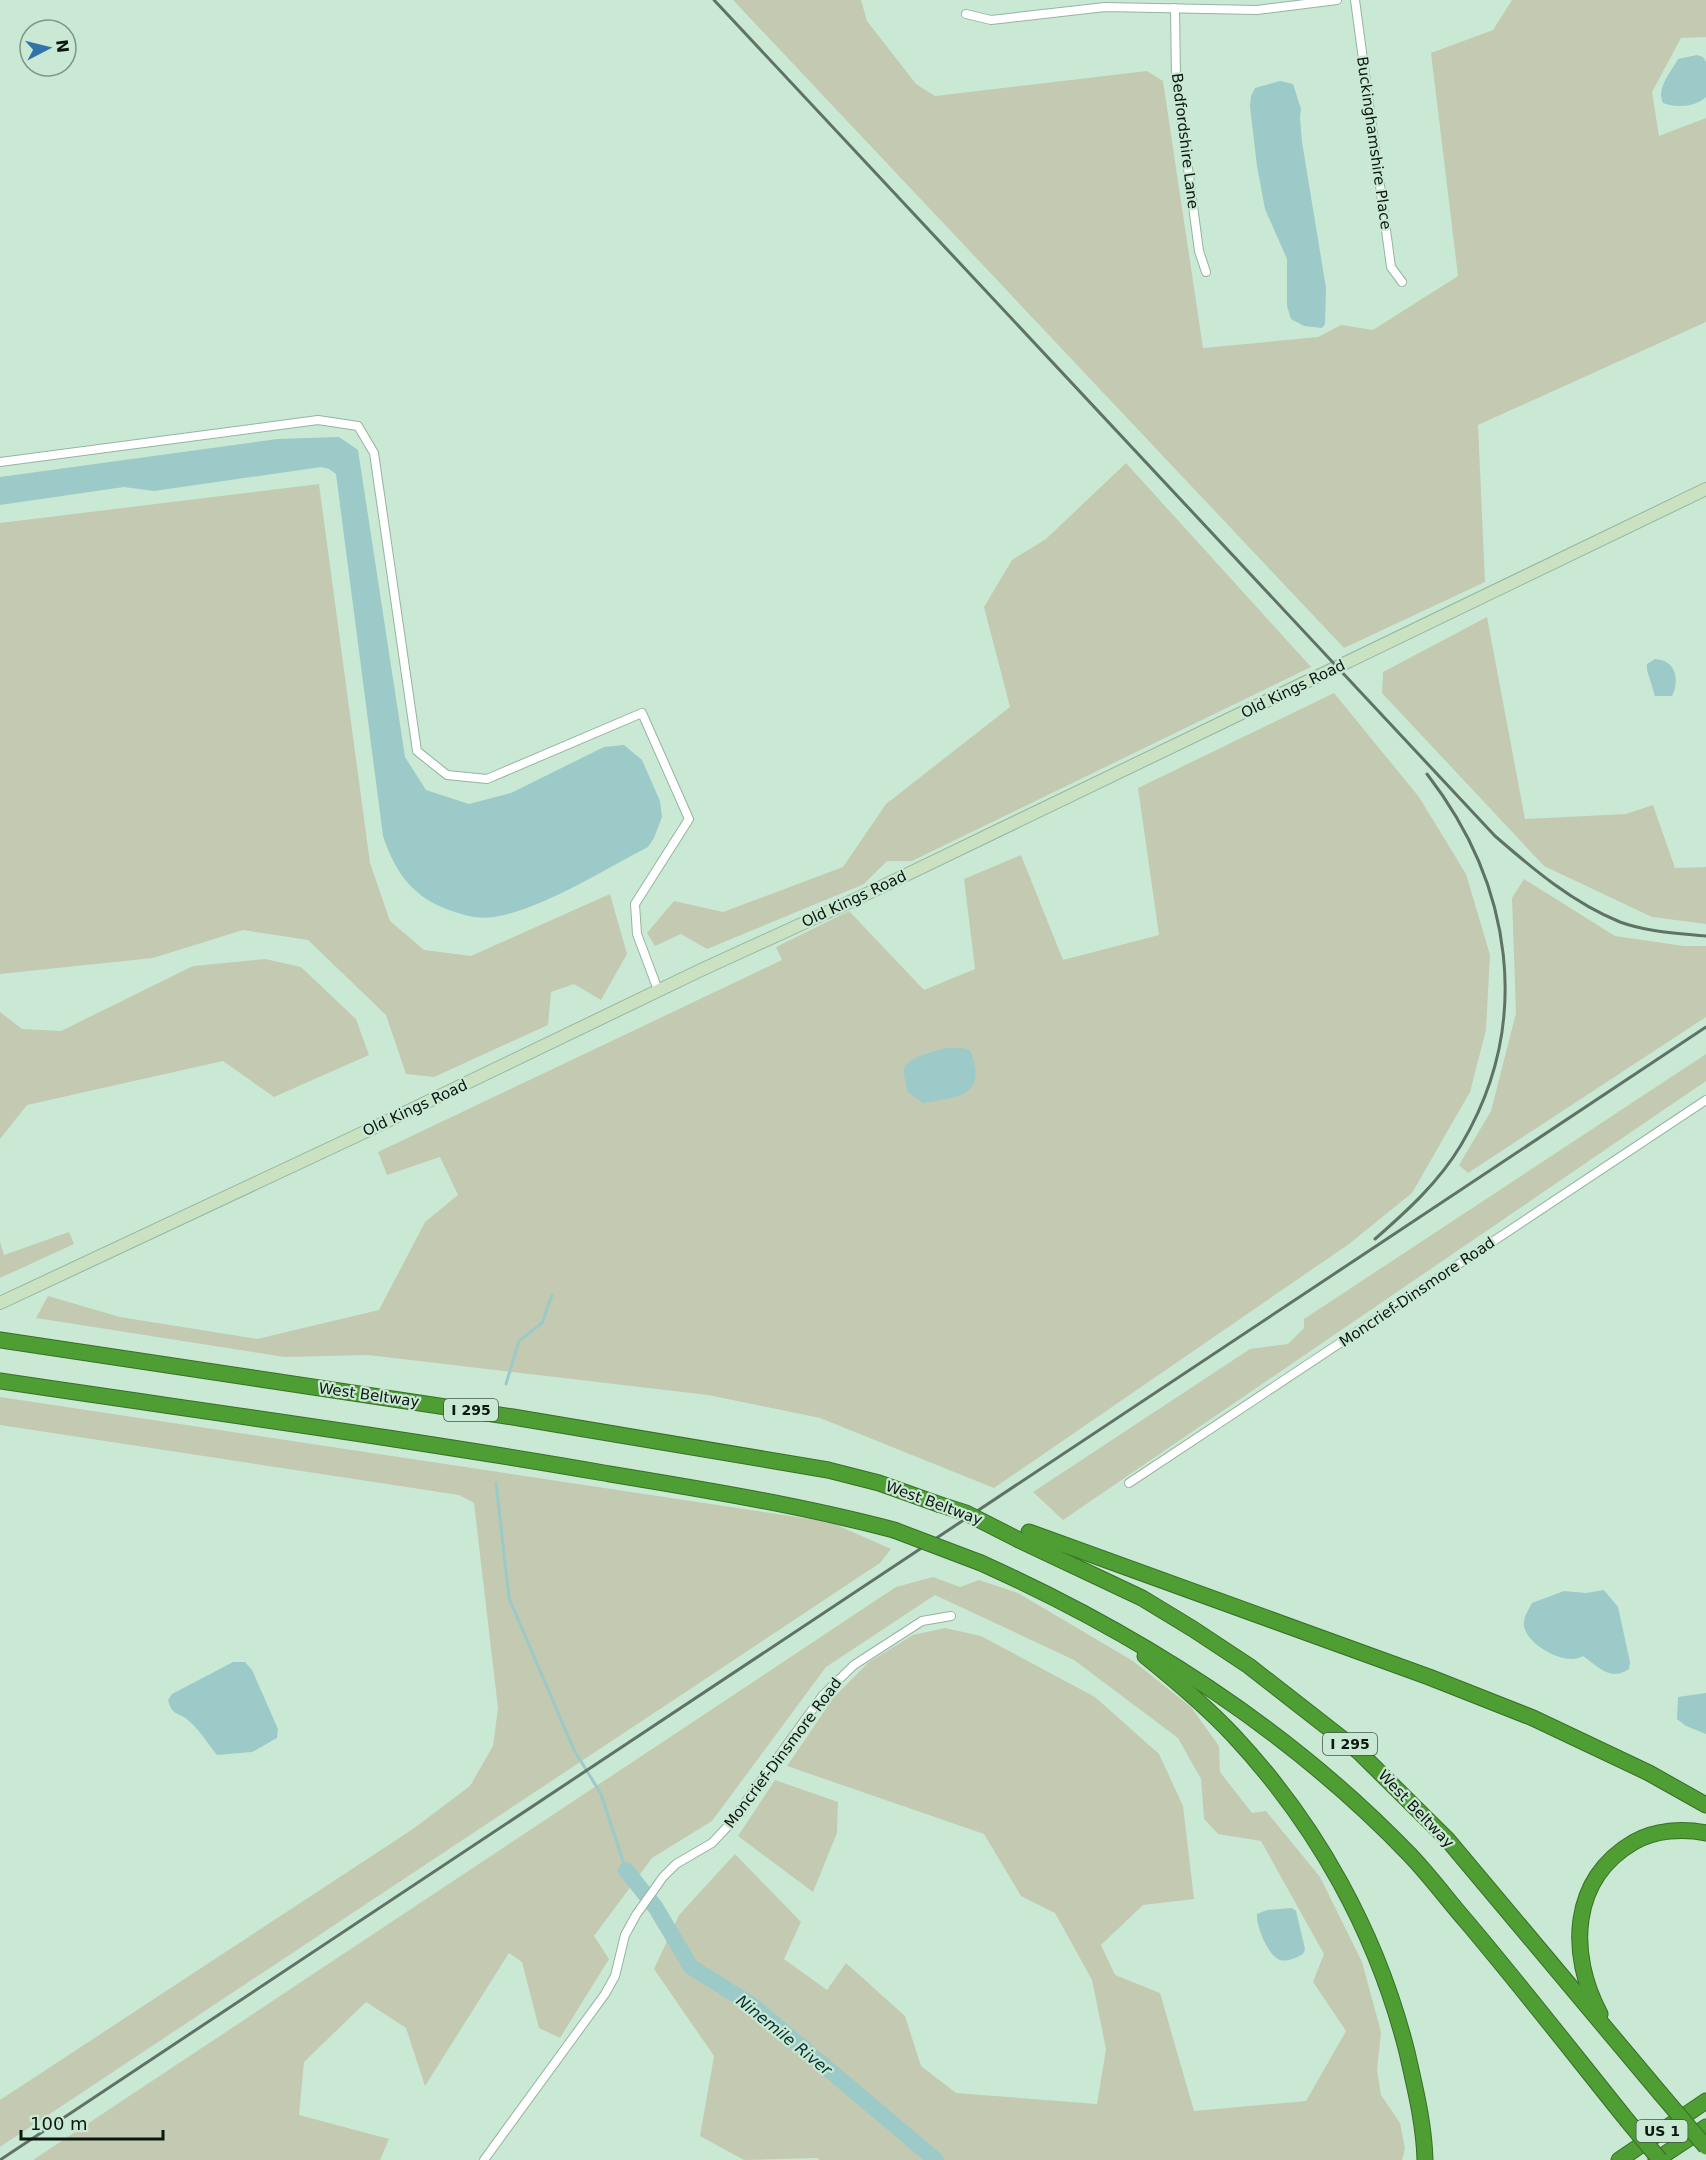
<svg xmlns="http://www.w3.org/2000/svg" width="1706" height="2160" font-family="'DejaVu Sans',sans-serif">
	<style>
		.green { fill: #c3cab1 }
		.water { fill: #9bcac8 }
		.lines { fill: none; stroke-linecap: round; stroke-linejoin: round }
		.stream { stroke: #9bcac8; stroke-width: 3 }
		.river { stroke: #9bcac8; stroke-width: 16 }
		.street-casing { stroke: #96b4a0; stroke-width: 10 }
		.secondary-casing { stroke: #96b4a0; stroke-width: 14 }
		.highway-casing { stroke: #376f27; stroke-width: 17 }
		.street { stroke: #fff; stroke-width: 8 }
		.secondary { stroke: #cae2c2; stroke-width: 12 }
		.highway { stroke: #4e9e33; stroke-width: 15 }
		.rail { stroke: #5e7265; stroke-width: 3 }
		.highway-bridge-casing { stroke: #376f27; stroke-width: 17; stroke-linecap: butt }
		.highway-bridge { stroke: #4e9e33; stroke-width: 15 }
		.labels { text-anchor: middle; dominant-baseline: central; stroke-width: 4.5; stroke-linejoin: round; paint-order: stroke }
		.shield { fill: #cae9d4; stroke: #44564b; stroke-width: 1.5 }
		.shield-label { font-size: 14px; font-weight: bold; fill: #0b1710 }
		.street-label { font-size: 15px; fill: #0b1710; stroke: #cae9d4 }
		.water-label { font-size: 16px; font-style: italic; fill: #043333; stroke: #cae9d4 }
	</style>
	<rect width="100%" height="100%" fill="#cae9d4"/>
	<g class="green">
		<path d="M733 0H861L867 21 916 84 935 96 1147 71 1163 81 1203 348 1318 337 1341 325 1373 330 1458 276 1431 53 1493 30 1512 0H1706V37L1681 38 1652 92 1659 136 1706 118V322L1478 425 1485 582 1344 648Z"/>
		<path d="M1126 463 1311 667 912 861H887L864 884 707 949 681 934 655 946 647 933 674 901 723 912 843 867 886 804 1010 707 984 607 1012 560 1046 539Z"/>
		<path d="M319 484 370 863 390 921 424 950 471 956 610 894 627 954 601 1000 574 984 551 992 548 1025 434 1077 406 1074 386 1015 308 940 243 930 153 958 0 974V523Z"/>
		<path d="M1487 617 1525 819 1626 814 1653 805 1675 868 1706 867V924L1652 917 1544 866 1382 693 1383 672Z"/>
		<path d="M1334 693 1419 797 1466 874 1490 955 1486 1030 1470 1092 1412 1193 1349 1244 994 1488 820 1418 708 1395 368 1355 285 1357 36 1318 48 1296 120 1317 257 1339 379 1310 425 1222 458 1195 440 1157 387 1175 378 1152 782 960 776 947 849 911 924 990 975 969 964 879 1021 855 1063 960 1159 935 1138 788Z"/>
		<path d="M1524 879 1615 936 1684 946H1706V1017L1468 1173 1459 1165 1491 1111 1516 1013 1512 898Z"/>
		<path d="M265 959 301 967 356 1019 369 1055 274 1097 223 1061 27 1105 0 1139V1012L22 1029 61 1031 193 966Z"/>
		<path d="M1706 1054V1081L1063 1520 1033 1492 1250 1349 1288 1344 1304 1328V1319Z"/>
		<path d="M69 1232 74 1244 0 1278V1242L4 1255Z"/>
		<path d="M0 1397 830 1522 891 1549 880 1563 0 2147V2100L413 1829 470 1786 493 1746 498 1708 474 1503 459 1495 0 1425Z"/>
		<path d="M933 1577 960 1587 979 1580 1018 1593 1133 1661 1191 1707 1219 1746 1220 1772 1252 1813 1266 1811 1320 1877 1362 1962 1381 2032 1377 2070 1381 2095 1400 2123 1405 2149 1402 2160H819L818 2158 744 2160 700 2136 714 2056 654 1969 679 1915 735 1854 801 1922 784 1959 827 1990 846 1963 905 2016 921 2066 956 2093 1097 2104 1106 2049 1092 1980 1055 1913 1021 1896 984 1834 787 1766 834 1697 869 1662 913 1635 945 1628 981 1636 1095 1697 1159 1754 1183 1806 1194 1899 1143 1905 1101 1945 1115 1975 1160 1993 1194 2111 1306 2101 1346 2031 1313 1982 1324 1954 1261 1841 1218 1834 1204 1819 1201 1779 1178 1738 1074 1660 935 1595 826 1667 712 1821 652 1858 594 1936 609 1959 560 2038 539 2028 522 1962 509 1953 425 2086 406 2028 366 2002 304 2062 299 2115 389 2139 380 2160H33L896 1587Z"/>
		<path d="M775 1780 838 1802 837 1833 813 1892 738 1836Z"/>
	</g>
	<g class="water">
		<path d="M1697 55 1703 57 1706 62V97C1696 107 1676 108 1663 103 1656 88 1671 72 1678 59Z"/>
		<path d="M1280 81 1293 84 1301 109 1300 117 1302 142 1326 288 1325 324 1322 328 1304 326 1291 319 1287 306V259L1265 209 1257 166 1250 107 1251 96 1255 88Z"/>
		<path d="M339 437 358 450 405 757 426 790 469 804 511 793 604 747 624 745 642 760 660 801 662 817 654 838 648 847C603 870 543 909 494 917 475 920 455 913 437 905 407 890 393 866 383 836L336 474 329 469 321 467 154 491 124 487 0 505V477L277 439Z"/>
		<path d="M1655 659C1676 660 1680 680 1672 696H1655L1647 670V664Z"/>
		<path d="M947 1048H961L970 1050C988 1096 960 1097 923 1103L908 1092C907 1085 904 1079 904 1072 903 1057 934 1052 947 1048Z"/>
		<path d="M1604 1590 1618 1607 1630 1662 1629 1669C1610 1682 1599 1667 1583 1656 1566 1667 1527 1645 1524 1626 1523 1617 1528 1611 1532 1603L1564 1591 1586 1593Z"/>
		<path d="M233 1662H245L252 1670 278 1729 277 1738 252 1752 217 1755C208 1744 199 1729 188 1720 177 1711 173 1717 168 1700L172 1694Z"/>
		<path d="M1706 1693V1734L1686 1726 1677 1719 1678 1697Z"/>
		<path d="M1292 1908 1296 1911 1305 1949 1303 1954C1296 1958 1288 1962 1280 1960 1268 1956 1256 1926 1257 1914L1267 1910Z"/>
	</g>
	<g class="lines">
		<g class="stream">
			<path d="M506 1384 519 1341 542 1323 552 1295"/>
			<path d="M496 1483 509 1598 574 1750 601 1794 626 1870"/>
		</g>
		<path class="river" d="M626 1870 656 1908 691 1967 752 2005 936 2160"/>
		<defs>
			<g id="street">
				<path d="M1355 0 1391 267 1402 282"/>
				<path d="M1175 8 1176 78 1199 251 1206 272"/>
				<path d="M966 14 991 20 1105 7 1257 10 1337 0"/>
				<path d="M0 462 318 420 358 426 374 453 417 751 447 775 487 779 642 713 689 819 635 904 637 934 658 990"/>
				<path d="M1129 1483 1706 1100"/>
				<path d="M484 2160 605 1994 615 1976 625 1935 636 1915 663 1877 676 1864 712 1843 729 1825 823 1695 854 1665 922 1621 951 1616"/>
			</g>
			<path id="secondary" d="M0 1303 371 1129 701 970 854 900 1706 489"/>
			<g id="highway">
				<path d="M0 1340 513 1417 828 1470 879 1483 938 1504"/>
				<path d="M0 1381C201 1411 403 1438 604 1473 701 1489 799 1505 894 1530"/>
				<path d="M1029 1532 1429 1677 1533 1718 1649 1773 1706 1805"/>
				<path d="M1019 1540 1142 1598 1193 1629 1249 1666 1358 1751 1447 1839 1660 2093"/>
				<path d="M981 1563C1141 1635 1288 1728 1410 1855 1430 1876 1447 1899 1466 1921 1521 1986 1573 2053 1626 2119"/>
				<path d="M1145 1656C1176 1681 1207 1707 1234 1736 1317 1825 1377 1933 1407 2052 1415 2088 1424 2123 1425 2160"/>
				<path d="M1600 2014C1568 1954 1570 1879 1634 1842 1655 1830 1683 1828 1706 1833"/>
				<path d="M1619 2160 1706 2101"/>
				<path d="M1656 2160 1706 2127"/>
			</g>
		</defs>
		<use href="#street" class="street-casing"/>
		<use href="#secondary" class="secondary-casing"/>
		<use href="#highway" class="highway-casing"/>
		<use href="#street" class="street"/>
		<use href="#secondary" class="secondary"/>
		<use href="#highway" class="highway"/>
		<g class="rail">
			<path d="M714 0 1495 836C1533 869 1573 903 1620 922 1647 932 1678 933 1706 936"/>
			<path d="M1375 1239C1407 1211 1439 1182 1461 1145 1534 1022 1512 884 1427 774"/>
			<path d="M0 2160 1706 1027"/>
		</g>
		<defs>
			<g id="highway-bridge">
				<path d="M938 1504 966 1513 1019 1540"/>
				<path d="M894 1530 981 1563"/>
				<path d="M1660 2093 1706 2147"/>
				<path d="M1626 2119 1660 2160"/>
			</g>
		</defs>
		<use href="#highway-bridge" class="highway-bridge-casing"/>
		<use href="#highway-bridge" class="highway-bridge"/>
	</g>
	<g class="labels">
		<g class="shield">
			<rect x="444" y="1399" width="54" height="22" rx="4.5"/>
			<rect x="1323" y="1733" width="54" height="22" rx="4.5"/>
			<rect x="1636.5" y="2120" width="51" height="22" rx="4.5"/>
		</g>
		<g class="shield-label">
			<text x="471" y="1410">I 295</text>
			<text x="1350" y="1744">I 295</text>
			<text x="1662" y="2131">US 1</text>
		</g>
		<g class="street-label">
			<text transform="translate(1185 141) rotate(83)">Bedfordshire Lane</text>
			<text transform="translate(1374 143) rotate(82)">Buckinghamshire Place</text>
			<text transform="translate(1293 689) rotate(-26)">Old Kings Road</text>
			<text transform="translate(854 899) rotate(-25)">Old Kings Road</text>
			<text transform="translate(415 1108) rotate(-25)">Old Kings Road</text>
			<text transform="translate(1417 1292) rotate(-34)">Moncrief-Dinsmore Road</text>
			<text transform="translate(369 1395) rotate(8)">West Beltway</text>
			<text transform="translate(934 1503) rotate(20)">West Beltway</text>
			<text transform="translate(783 1753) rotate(-53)">Moncrief-Dinsmore Road</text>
			<text transform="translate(1416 1809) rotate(46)">West Beltway</text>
		</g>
		<g class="water-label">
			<text transform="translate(784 2035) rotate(39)">Ninemile River</text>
		</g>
	</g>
	<g transform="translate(48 48) rotate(83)"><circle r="28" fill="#cae9d4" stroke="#7e9586" stroke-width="1.5"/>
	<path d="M0-4.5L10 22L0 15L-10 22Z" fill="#3273a9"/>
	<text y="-9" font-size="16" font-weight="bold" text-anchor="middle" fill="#0b1710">N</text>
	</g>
	<path d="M21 2130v9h142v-9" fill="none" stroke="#0b1710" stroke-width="3"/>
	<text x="30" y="2130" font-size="18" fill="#0b1710" stroke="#cae9d4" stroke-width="4.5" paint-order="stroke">100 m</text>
</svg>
